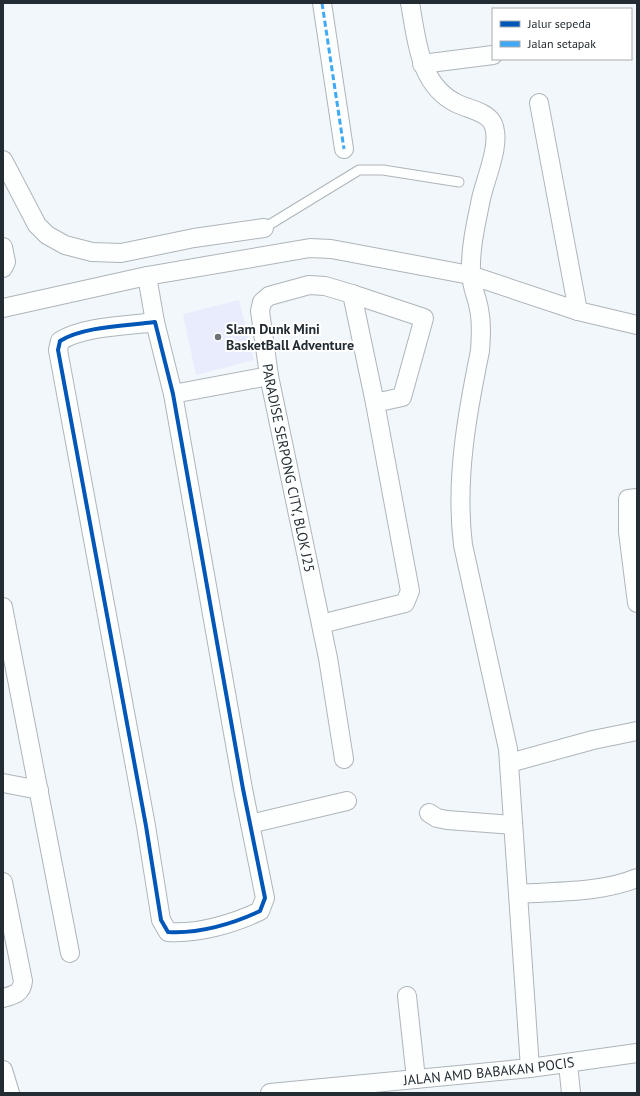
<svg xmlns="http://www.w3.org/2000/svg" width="640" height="1096" font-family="'PT Sans',sans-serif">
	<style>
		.green { fill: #e8ecfc }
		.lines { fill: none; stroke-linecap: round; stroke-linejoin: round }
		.service-casing { stroke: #aeb5ba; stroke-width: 11 }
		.minor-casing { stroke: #aeb5ba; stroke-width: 20 }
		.service { stroke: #fdfefe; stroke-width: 9 }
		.minor { stroke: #fdfefe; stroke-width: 18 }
		.quiet { stroke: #3fa9f5; stroke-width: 3; stroke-dasharray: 6 3; stroke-linecap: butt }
		.cycleway-casing { stroke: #fff; stroke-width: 6 }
		.cycleway { stroke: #0057b8; stroke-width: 4 }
		.poi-dot { fill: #6b7378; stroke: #fff; stroke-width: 1.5 }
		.labels { text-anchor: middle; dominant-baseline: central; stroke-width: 4; stroke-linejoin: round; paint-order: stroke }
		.poi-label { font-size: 14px; font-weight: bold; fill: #232c32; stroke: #fff; text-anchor: start }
		.street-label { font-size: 14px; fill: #232c32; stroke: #fff }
	</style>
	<rect width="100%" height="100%" fill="#f2f7fb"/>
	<path class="green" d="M239 300 254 360 196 375 183 314Z"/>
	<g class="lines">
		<defs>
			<path id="service" d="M264 228 359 170H383L459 182"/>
			<g id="minor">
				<path d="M322 3 344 149"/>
				<path d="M410 3C417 41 419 86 458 104 469 109 486 112 492 122 503 141 485 179 481 199 476 223 470 249 471 273 471 285 477 297 479 309 482 323 481 337 480 351 467 414 455 480 463 545L508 749 530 1068"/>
				<path d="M422 64 493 55"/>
				<path d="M539 103 578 311 637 325"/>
				<path d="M3 160 37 225 47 235 65 245 92 252 121 253 194 238 264 228"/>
				<path d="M3 247 6 262 3 268"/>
				<path d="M147 276 155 322"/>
				<path d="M352 294 424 318 402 397 375 403"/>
				<path d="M3 308 147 276 310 248 331 249 470 275 578 311"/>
				<path d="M155 322 173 394 243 789 265 898 260 911C233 924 198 934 168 932L161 920 146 826 58 350 60 341C84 326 127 326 155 322Z"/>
				<path d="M173 394 269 376"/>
				<path d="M637 498 628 499V532L637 603"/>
				<path d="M3 607 70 953"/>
				<path id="s1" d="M321 624 405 603 410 591 375 403 352 294 325 286 309 285 269 296 262 302 260 311 269 376 328 658 344 759"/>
				<path d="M509 763 593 740 637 731"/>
				<path d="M3 783 39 790"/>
				<path d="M429 813 437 818 447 820 513 825"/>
				<path d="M250 824 347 801"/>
				<path d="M3 882 23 981C22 993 14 995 3 998"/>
				<path d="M518 894C556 891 601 893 637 878"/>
				<path d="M407 996 416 1079"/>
				<path d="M568 1064 571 1093"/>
				<path d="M3 1070 10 1093"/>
				<path id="s2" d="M270 1093 530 1068 637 1053"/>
			</g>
		</defs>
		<use href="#service" class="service-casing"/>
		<use href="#minor" class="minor-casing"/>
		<use href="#service" class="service"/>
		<use href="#minor" class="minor"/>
		<path class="quiet" d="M322 3 344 149"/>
		<defs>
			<path id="cycleway" d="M155 322 173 394 243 789 265 898 260 911C233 924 198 934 168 932L161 920 146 826 58 350 60 341C84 326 127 326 155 322Z"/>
		</defs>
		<use href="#cycleway" class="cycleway-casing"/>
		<use href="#cycleway" class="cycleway"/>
	</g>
	<circle class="poi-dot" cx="218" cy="337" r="4"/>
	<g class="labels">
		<g class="poi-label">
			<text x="226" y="329">Slam Dunk Mini<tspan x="226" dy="16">BasketBall Adventure</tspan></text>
		</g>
		<g class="street-label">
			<text stroke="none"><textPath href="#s1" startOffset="666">PARADISE SERPONG CITY, BLOK J25</textPath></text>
			<text stroke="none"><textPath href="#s2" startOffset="220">JALAN AMD BABAKAN POCIS</textPath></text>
		</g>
	</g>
	<rect width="640" height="1096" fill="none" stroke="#232c32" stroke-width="8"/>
	<rect x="492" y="8" width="140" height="52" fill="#ffffff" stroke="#a7abad"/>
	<rect x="500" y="21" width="20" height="6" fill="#0057b8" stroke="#a7abad"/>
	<text x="528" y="28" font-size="12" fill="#232c32">Jalur sepeda</text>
	<rect x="500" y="41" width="20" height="6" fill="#3fa9f5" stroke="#a7abad"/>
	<text x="528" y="48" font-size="12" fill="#232c32">Jalan setapak</text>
</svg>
